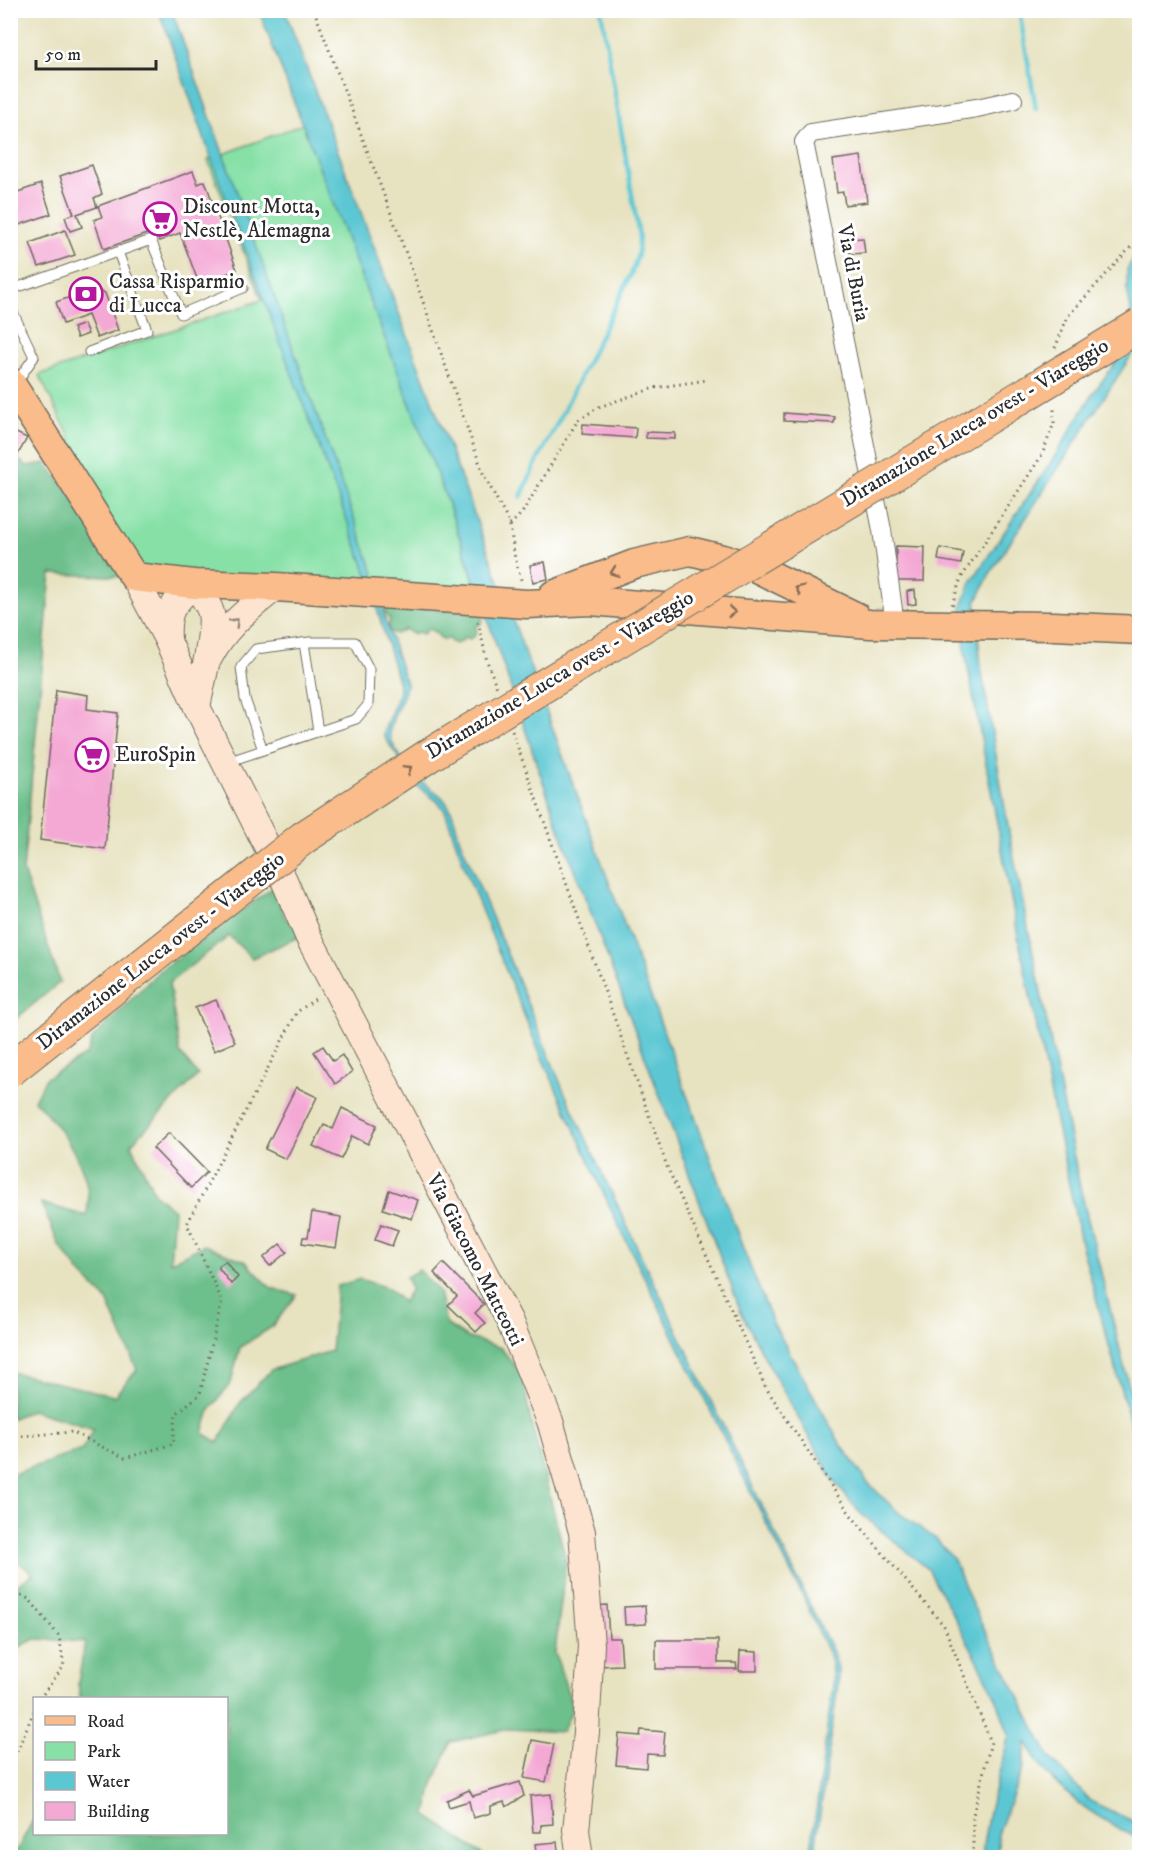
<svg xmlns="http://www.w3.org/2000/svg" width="1150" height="1868" font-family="'IM FELL DW Pica',serif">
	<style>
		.green { fill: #87e1a7; stroke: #598669; stroke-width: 1.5 }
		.forest { fill: #6dbf8c; stroke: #4c755c; stroke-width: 1.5 }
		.water { fill: #5bc7d3; stroke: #43797f; stroke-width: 1.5 }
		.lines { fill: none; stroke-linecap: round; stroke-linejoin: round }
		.stream { stroke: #5bc7d3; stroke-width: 4.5 }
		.building { fill: #f4a9d5 }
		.service-casing { stroke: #6d6b5f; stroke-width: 11 }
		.minor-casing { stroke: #6d6b5f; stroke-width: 20 }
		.secondary-casing { stroke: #6d6b5f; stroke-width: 28 }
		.primary-casing { stroke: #6d6b5f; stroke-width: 31 }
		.path { stroke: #6d6b5f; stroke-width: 3; stroke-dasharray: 1.5 4.5; stroke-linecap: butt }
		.service { stroke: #fff; stroke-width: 9 }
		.minor { stroke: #fff; stroke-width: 18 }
		.secondary { stroke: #fde4d0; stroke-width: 26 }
		.primary { stroke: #f9bc8a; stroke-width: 28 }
		.motorway-bridge-casing { stroke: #6d6b5f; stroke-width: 35; stroke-linecap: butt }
		.motorway-bridge { stroke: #f9bc8a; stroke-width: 33 }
		.oneway { stroke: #886c56 }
		.oneway2 { stroke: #94887e }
		.labels { text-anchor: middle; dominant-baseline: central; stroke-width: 6; stroke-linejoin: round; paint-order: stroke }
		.poi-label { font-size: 21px; fill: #2b2b2b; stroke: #fff; text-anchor: start }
		.street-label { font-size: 21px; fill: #2b2b2b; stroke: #fff }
	</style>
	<rect width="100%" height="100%" fill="#fff"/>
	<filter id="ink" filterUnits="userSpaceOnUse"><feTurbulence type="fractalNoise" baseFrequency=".0167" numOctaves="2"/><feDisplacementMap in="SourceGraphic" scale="12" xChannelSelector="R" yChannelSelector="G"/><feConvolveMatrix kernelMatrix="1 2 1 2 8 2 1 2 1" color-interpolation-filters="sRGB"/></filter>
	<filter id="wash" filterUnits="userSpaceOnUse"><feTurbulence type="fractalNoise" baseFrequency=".008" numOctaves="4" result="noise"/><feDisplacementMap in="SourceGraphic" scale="24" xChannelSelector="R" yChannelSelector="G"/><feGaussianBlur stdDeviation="1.35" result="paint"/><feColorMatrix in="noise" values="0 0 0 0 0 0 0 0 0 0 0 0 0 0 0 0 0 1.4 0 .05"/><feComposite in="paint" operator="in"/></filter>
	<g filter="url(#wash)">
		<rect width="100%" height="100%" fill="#e7e2c0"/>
		<path class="green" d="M303 124 447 500 481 602 135 578 52 450 71 439 39 375 262 300 208 160Z"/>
		<g class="forest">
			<path d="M16 458 27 466 46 463 134 577 51 574 23 871 60 982 11 1023V469Z"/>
			<path d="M387 607 480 612 483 618 481 624 475 627 477 631 474 637 469 639 464 637 462 641 456 644 450 641 449 638 445 640 439 637 437 633 432 631 430 628 423 634 418 632 413 634 405 629 396 634 390 632 388 626 390 620 385 613Z"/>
			<path d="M274 887 285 918 305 934 252 958 229 936 169 983 180 1053 198 1075 131 1144 155 1194 174 1210 170 1262 204 1245 245 1261 271 1288 297 1295 272 1327 240 1347 231 1383 210 1410 203 1433 218 1442 240 1403 271 1370 331 1351 337 1286 360 1279 387 1288 403 1302 411 1289 406 1277 419 1270 439 1292 446 1324 466 1337 501 1348 522 1375 531 1422 566 1560 555 1653 573 1708 562 1732 509 1729 451 1742 433 1784 426 1815 486 1857H13L34 1819V1834H226V1698H80L78 1683 85 1642 35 1639 11 1651V1589L33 1574 17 1561 11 1562 10 1475 82 1450 94 1429 31 1410 11 1419V1372L114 1396 137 1370 107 1300 82 1275 59 1245 41 1203 86 1216C98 1176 60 1126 34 1100L46 1078 86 1055 93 1038 159 971Z"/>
		</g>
		<g class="water">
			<path d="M159 11H172L374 574 386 623 406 684C405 701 390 715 390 733 389 746 414 774 423 783 430 789 440 793 445 801 454 811 456 828 460 840L562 1087 644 1262 833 1652 838 1669V1684L814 1857H810L833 1685 831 1659 804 1599 613 1214 538 1049 468 877 445 811 438 802 416 785 384 736C385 718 400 702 399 684L366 571 220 183Z"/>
			<path d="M259 11H285L461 478 744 1251 773 1323 840 1443 867 1482 899 1513 936 1539 954 1560 972 1604 1049 1756 1090 1801 1139 1824V1839C1103 1821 1066 1799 1041 1766 1035 1759 1031 1750 1026 1742L1023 1768 998 1834V1857H983V1845L989 1811 1009 1735 997 1700 976 1657 928 1569 860 1513 833 1480 767 1362 741 1312 557 823 447 500Z"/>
			<path d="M1139 250V268L1137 280 1140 294V338L1135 350 989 575 976 603V611L981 667 1010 838 1080 1187 1139 1427V1455L1081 1243 1019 941 965 652 962 606 971 582 1055 456 1094 392 1121 355 1129 326 1131 311 1127 289V269Z"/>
		</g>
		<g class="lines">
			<g class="stream">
				<path d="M1019 10 1036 109"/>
				<path d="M521 497 534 467 558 422 632 272 638 254 639 236 601 10"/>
			</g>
		</g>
		<g id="blocks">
			<g class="building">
				<path d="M861 156 867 202 845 205 843 192 837 193 833 160Z"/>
				<path d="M92 165 102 194 94 198 97 207 77 214 82 227 70 231 65 217 74 214 60 176Z"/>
				<path d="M193 171 198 184 205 181 237 270 199 284 180 233 159 241 155 231 104 249 94 220 102 217 98 206Z"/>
				<path d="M41 184 51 214 19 225 17 221 10 224V210L17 208 12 194Z"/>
				<path d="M65 230 75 255 39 267 30 243Z"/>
				<path d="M863 238 865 253 850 254 848 239Z"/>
				<path d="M94 289 105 293 118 330 97 338 88 315 63 324 56 302Z"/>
				<path d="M84 324 88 334 77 338 73 328Z"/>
				<path d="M784 413 835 417 834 423 784 421Z"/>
				<path d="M583 424 636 428 635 438 582 434Z"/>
				<path d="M10 430 27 438 10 469Z"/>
				<path d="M646 432 675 433V439L646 438Z"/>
				<path d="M896 546 925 547 924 581H896Z"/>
				<path d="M940 548 963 552 961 564 938 560Z"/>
				<path d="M545 562 548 579 533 582 530 565Z"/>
				<path d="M915 590 916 604 908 605 907 591Z"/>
				<path d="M56 690 88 695 87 709 118 713 105 849 40 840Z"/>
				<path d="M216 1000 235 1042 214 1051 195 1008Z"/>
				<path d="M323 1046 333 1061 342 1055 352 1072 335 1084 314 1052Z"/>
				<path d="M296 1087 317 1097 286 1159 265 1149Z"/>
				<path d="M342 1108 377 1125 368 1144 352 1136 341 1159 313 1146 324 1125 333 1129Z"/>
				<path d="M169 1133 207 1172 191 1188 153 1148Z"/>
				<path d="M389 1190 418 1200 412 1219 383 1209Z"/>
				<path d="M312 1212 341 1217 336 1248 302 1243 303 1237H308Z"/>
				<path d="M381 1224 398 1230 392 1246 375 1240Z"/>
				<path d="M280 1244 287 1252 270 1266 263 1258Z"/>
				<path d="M225 1261 238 1277 231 1284 218 1267Z"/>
				<path d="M443 1263 484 1304 475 1313 485 1323 476 1332 448 1305 457 1296 434 1273Z"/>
				<path d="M607 1605 609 1638H620L622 1665 597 1666 594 1606Z"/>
				<path d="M645 1606 646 1624 625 1625 624 1607Z"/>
				<path d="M656 1640H718V1663H736L737 1669H656Z"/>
				<path d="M740 1651 757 1652V1671H739Z"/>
				<path d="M641 1730 665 1732 663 1755 647 1754 646 1768 616 1765 619 1734 640 1736Z"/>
				<path d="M532 1740 554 1744 546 1782 524 1778Z"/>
				<path d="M520 1782 524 1796 506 1807 504 1802 491 1806V1813L473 1818 469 1801 449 1807 447 1800 469 1790 473 1796Z"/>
				<path d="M551 1794 553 1824 541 1825V1832H533L530 1796Z"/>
				<path d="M557 1842 559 1858H537L535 1844Z"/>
			</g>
		</g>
	</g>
	<g filter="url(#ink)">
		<use href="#blocks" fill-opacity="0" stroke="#6d6b5f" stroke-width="1.5"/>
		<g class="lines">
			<defs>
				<g id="service">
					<path d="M10 290 151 240 181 314 243 288"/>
					<path d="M10 306 34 357 16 383"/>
					<path d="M89 352 147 330 118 252"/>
					<path d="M304 643 318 731"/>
					<path d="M227 762 356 719 368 705 369 669 355 642H310L256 649 241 667 245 699 263 750"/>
				</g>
				<path id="minor" d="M895 624 882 530 804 142 811 133 977 108 1013 100"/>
				<g id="secondary">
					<path d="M134 577 168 641 197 707 284 880 308 936 509 1320 550 1421 582 1532 591 1645 586 1732 576 1830 580 1858"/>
					<path d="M168 641C166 610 172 605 194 584 200 593 208 602 211 613 215 631 201 687 197 707"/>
					<path d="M209 658C225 626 249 609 276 587"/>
				</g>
				<g id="primary">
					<path d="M10 382 134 577 194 584 276 587 527 604 590 601 870 624 1054 626 1140 630"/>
					<path d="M553 595 634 564 690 551 752 566 855 616"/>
				</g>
			</defs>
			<use href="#service" class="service-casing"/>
			<use href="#minor" class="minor-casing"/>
			<use href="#secondary" class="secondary-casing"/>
			<use href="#primary" class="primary-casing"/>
			<g class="path">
				<path d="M314 10 407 256 483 473 510 525 514 554 522 583"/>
				<path d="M1055 348 1068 316 1130 248 1140 240"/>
				<path d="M510 525 522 513 578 420 599 407 654 388 707 380"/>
				<path d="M952 605 961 578 1042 455 1054 423V405"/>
				<path d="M478 622 487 661 497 688"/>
				<path d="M512 731 668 1169 766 1388 850 1514 944 1626 991 1742 973 1815V1858"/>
				<path d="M10 1437 72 1432 125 1458 173 1444 176 1414 200 1394 222 1301 187 1224 297 1012 318 997"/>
				<path d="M10 1591 29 1599 59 1636 64 1666 40 1698"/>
				<path d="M10 1768 34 1711"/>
			</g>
			<use href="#service" class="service"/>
			<use href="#minor" class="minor"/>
			<use href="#secondary" class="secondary"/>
			<use href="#primary" class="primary"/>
			<defs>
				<path id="motorway-bridge" d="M10 1070 303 838 428 756 1140 325"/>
			</defs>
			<use href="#motorway-bridge" class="motorway-bridge-casing"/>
			<use href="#motorway-bridge" class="motorway-bridge"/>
		</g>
		<defs><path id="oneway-chevron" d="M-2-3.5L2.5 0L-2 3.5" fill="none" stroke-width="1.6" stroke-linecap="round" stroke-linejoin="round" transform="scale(1.5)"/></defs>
		<g class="oneway">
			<use href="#oneway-chevron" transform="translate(614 572) rotate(160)"/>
			<use href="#oneway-chevron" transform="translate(799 589) rotate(-154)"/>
			<use href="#oneway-chevron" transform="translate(732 612) rotate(5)"/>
			<use href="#oneway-chevron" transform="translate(408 769) rotate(-33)"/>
		</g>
		<use class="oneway2" href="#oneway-chevron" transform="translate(235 622) rotate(-46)"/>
	</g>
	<defs>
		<symbol id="supermarket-ring" viewBox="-11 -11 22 22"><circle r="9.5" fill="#fff" stroke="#b5179e" stroke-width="1.5"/><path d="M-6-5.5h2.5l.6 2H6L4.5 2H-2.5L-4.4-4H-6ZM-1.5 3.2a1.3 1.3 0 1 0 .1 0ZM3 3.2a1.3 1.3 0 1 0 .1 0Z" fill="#b5179e"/></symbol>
		<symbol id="bank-ring" viewBox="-11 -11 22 22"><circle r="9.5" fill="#fff" stroke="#b5179e" stroke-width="1.5"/><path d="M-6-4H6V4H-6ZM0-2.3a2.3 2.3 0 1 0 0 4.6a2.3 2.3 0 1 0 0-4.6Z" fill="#b5179e"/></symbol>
	</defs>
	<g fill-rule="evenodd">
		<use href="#supermarket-ring" x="141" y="200" width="38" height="38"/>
		<use href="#bank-ring" x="67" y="275" width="38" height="38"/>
		<use href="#supermarket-ring" x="73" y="736" width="38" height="38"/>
	</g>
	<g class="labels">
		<g class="poi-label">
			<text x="183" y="207">Discount Motta,<tspan x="183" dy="24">Nestlè, Alemagna</tspan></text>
			<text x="109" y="282">Cassa Risparmio<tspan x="109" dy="24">di Lucca</tspan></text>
			<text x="115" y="755">EuroSpin</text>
		</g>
		<g class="street-label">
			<text transform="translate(853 273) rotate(79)">Via di Buria</text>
			<text transform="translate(975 423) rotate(-31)">Diramazione Lucca ovest - Viareggio</text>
			<text transform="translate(560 675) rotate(-31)">Diramazione Lucca ovest - Viareggio</text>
			<text transform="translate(161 951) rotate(-38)">Diramazione Lucca ovest - Viareggio</text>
			<text transform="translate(475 1260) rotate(63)">Via Giacomo Matteotti</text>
		</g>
	</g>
	<rect width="1150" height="1868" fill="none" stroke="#fff" stroke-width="36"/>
	<rect x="33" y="1697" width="195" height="138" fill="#ffffff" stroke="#aaaaaa" stroke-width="1.5"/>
	<rect x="45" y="1716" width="30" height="9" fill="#f9bc8a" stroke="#aaaaaa" stroke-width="1.5"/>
	<text x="87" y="1727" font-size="18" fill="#2b2b2b">Road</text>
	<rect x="45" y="1742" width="30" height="18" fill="#87e1a7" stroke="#aaaaaa" stroke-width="1.5"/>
	<text x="87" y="1757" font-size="18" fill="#2b2b2b">Park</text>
	<rect x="45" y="1772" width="30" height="18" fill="#5bc7d3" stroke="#aaaaaa" stroke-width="1.5"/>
	<text x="87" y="1787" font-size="18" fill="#2b2b2b">Water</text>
	<rect x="45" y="1802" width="30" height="18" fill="#f4a9d5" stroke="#aaaaaa" stroke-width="1.5"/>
	<text x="87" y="1817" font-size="18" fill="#2b2b2b">Building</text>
	<path d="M36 60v9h120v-9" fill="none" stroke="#2b2b2b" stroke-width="3"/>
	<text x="45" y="60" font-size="18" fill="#2b2b2b" stroke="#ffffff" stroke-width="4.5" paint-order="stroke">50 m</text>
</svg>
